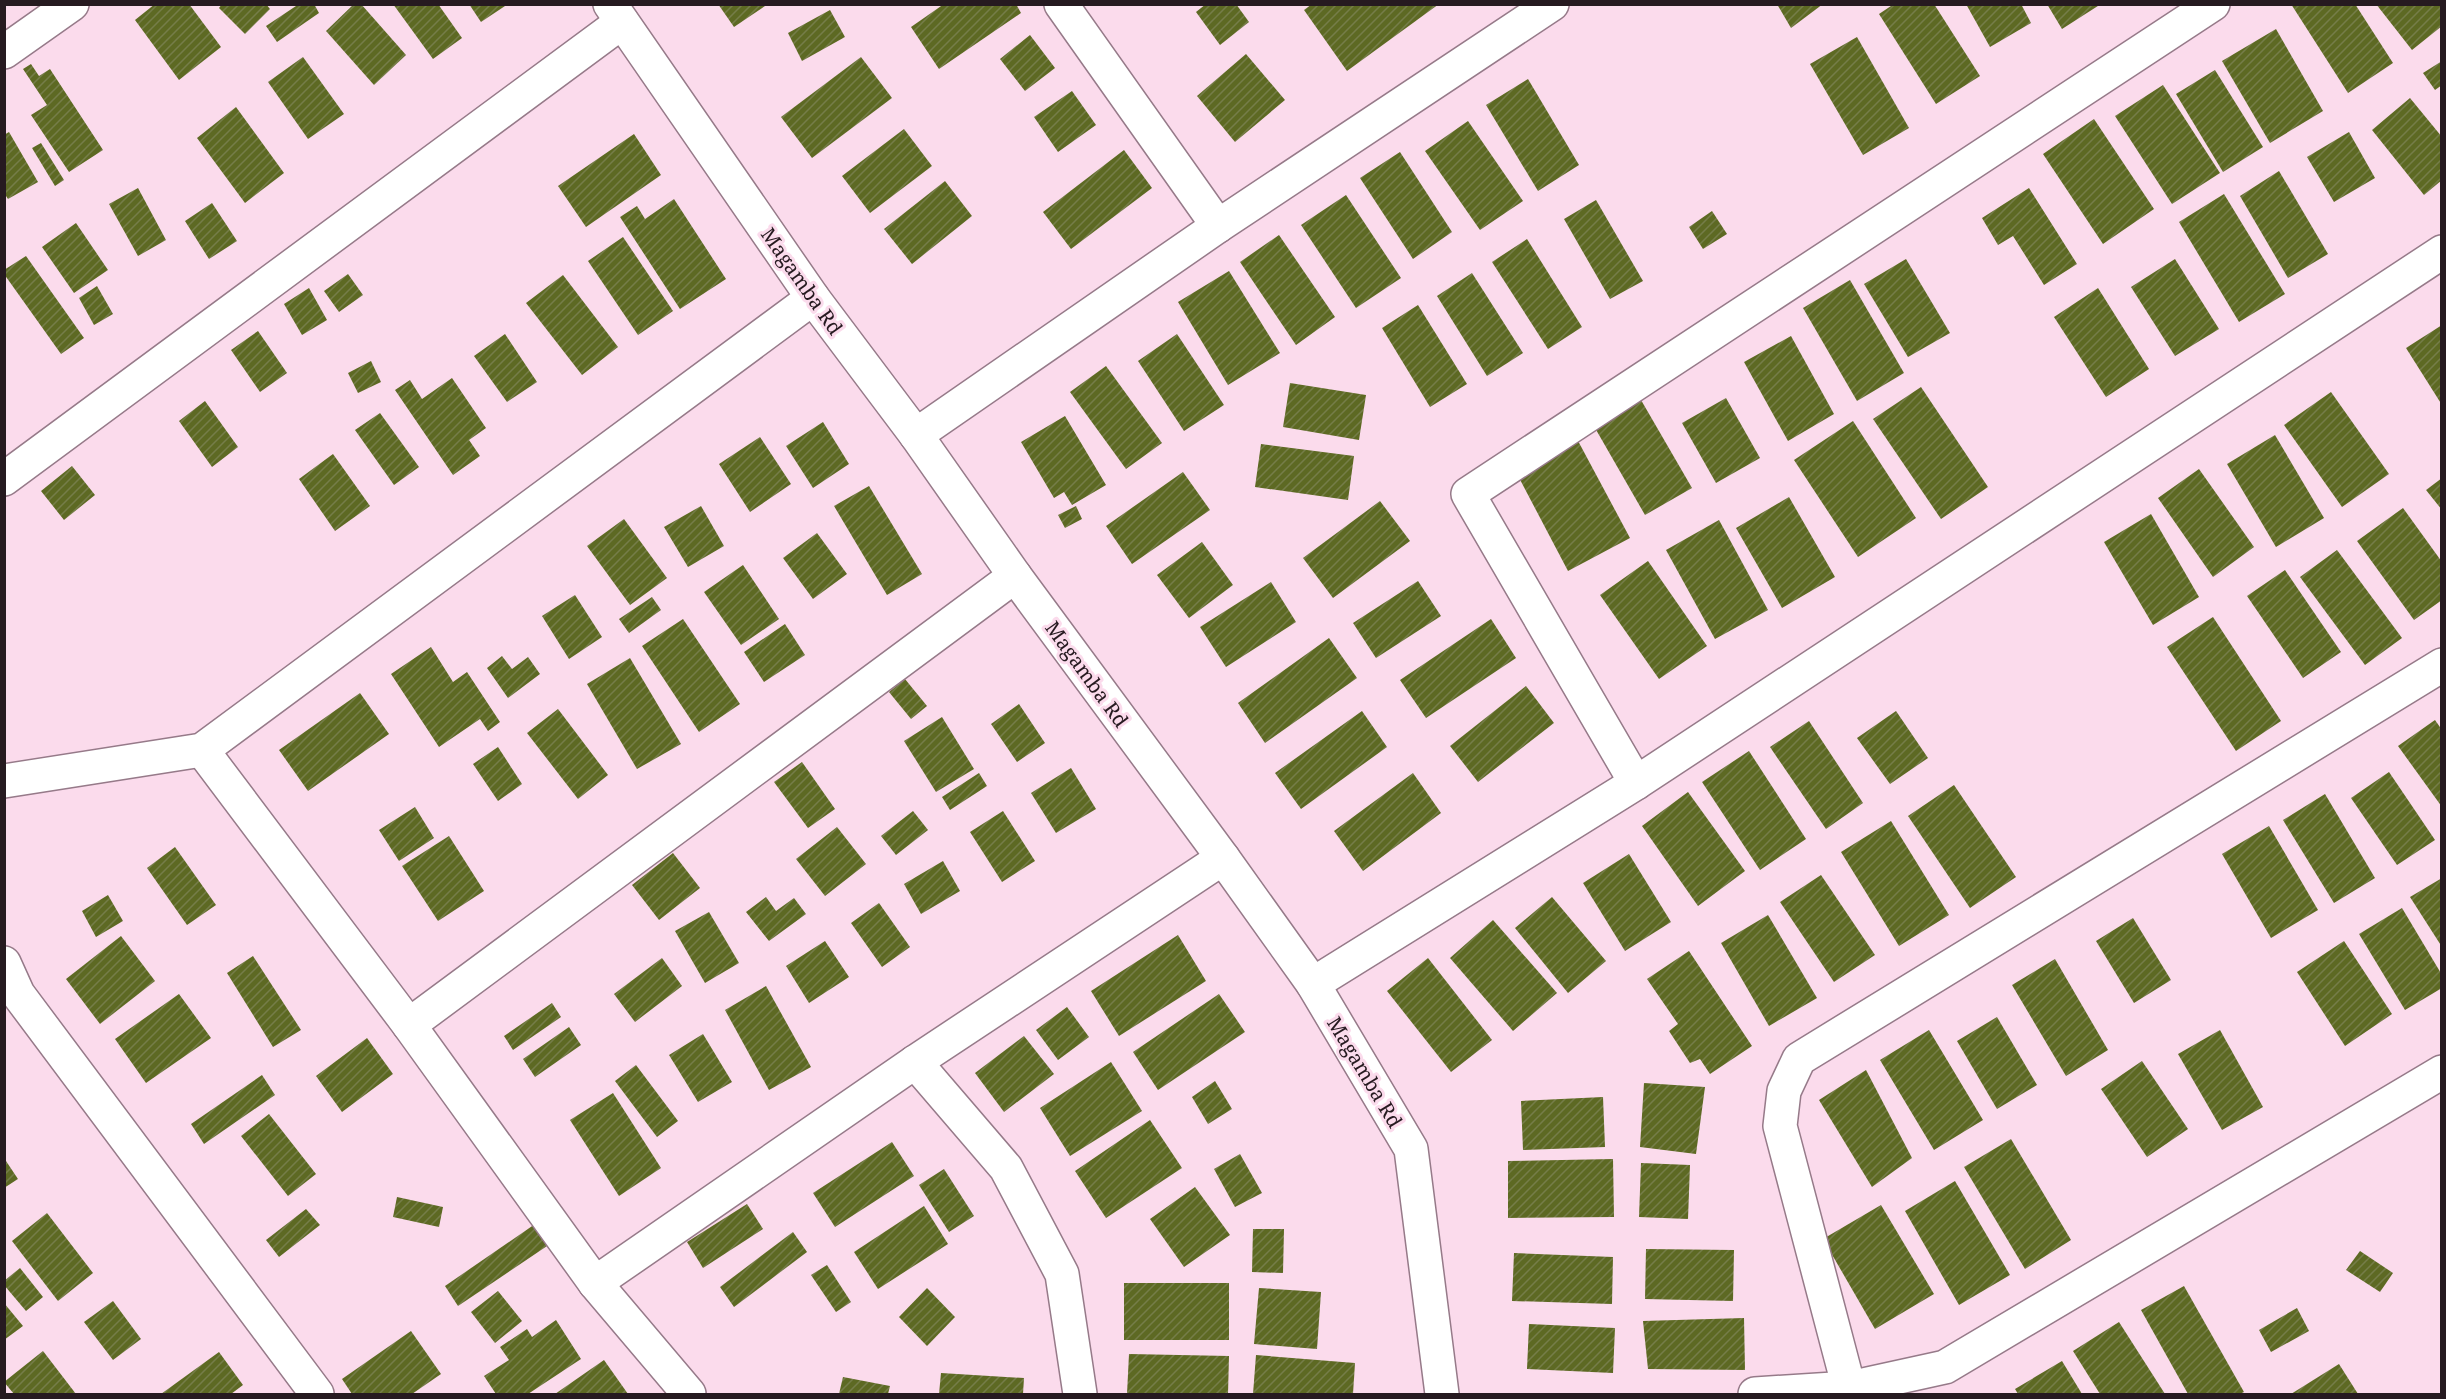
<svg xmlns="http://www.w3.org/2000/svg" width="2446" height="1399" font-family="'Noto Serif',serif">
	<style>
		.building { fill: url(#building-hatch) }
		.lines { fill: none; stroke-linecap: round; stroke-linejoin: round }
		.street-casing { stroke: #967a89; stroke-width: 36 }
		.secondary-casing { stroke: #967a89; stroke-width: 36 }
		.street { stroke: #fff; stroke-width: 33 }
		.secondary { stroke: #fff; stroke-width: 33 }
		.labels { text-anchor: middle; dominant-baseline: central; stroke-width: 6; stroke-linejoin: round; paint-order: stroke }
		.street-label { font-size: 20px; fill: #261a20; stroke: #fbdbec }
	</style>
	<defs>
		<pattern id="building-hatch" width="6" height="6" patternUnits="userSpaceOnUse" patternTransform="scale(1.5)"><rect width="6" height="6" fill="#5d6923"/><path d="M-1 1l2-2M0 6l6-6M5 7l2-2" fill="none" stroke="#757d49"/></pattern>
	</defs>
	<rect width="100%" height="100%" fill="#fbdbec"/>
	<g class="building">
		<path d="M155 4H189L221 47 179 80 135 20Z"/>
		<path d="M222 4H266L270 9 245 34 219 8Z"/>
		<path d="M299 4H314L319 13 277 42 266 26Z"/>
		<path d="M354 4H361L406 55 374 85 326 31Z"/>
		<path d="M393 4H438L462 38 433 59Z"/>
		<path d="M469 4H508L481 22Z"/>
		<path d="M718 4H768L734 27Z"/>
		<path d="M944 4H1016L1021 13 939 69 911 27Z"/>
		<path d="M1206 4H1236L1249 22 1220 45 1196 12Z"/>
		<path d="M1312 4H1439L1347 71 1304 10Z"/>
		<path d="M1777 4H1823L1791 28Z"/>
		<path d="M1894 4H1934L1980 76 1936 104 1879 14Z"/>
		<path d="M1966 4H2021L2031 23 1990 47Z"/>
		<path d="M2047 4H2101L2062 29Z"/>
		<path d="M2291 4H2355L2393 63 2348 93Z"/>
		<path d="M2376 4H2440L2442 26 2412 50Z"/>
		<path d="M830 10 845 37 802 61 788 33Z"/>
		<path d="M2276 29 2323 111 2270 143 2222 61Z"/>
		<path d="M1030 35 1055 68 1025 91 1000 59Z"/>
		<path d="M1857 37 1909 128 1863 155 1810 64Z"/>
		<path d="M1246 54 1285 100 1235 142 1197 96Z"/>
		<path d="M303 57 344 114 308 139 268 82Z"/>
		<path d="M861 57 892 98 812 158 781 117Z"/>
		<path d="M2442 61V85L2435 90 2423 73Z"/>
		<path d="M31 64 39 76 50 69 103 150 69 172 31 115 47 105 23 69Z"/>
		<path d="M2215 70 2263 147 2223 172 2176 94Z"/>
		<path d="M1528 79 1579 165 1538 191 1486 105Z"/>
		<path d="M2163 85 2220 173 2172 204 2115 116Z"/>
		<path d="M1072 91 1096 125 1058 152 1034 117Z"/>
		<path d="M2410 98 2442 137V180L2424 195 2372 130Z"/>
		<path d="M236 107 284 173 245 203 197 138Z"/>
		<path d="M2094 119 2154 209 2103 244 2043 154Z"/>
		<path d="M1468 121 1523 201 1480 230 1425 151Z"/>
		<path d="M904 129 932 166 870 213 842 176Z"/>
		<path d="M9 132 38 182 8 199 4 193V135Z"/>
		<path d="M2349 132 2375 178 2334 202 2307 157Z"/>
		<path d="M634 134 661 175 586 227 558 186Z"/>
		<path d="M41 143 64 180 55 186 32 148Z"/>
		<path d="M1124 150 1152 188 1071 249 1043 212Z"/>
		<path d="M1400 152 1452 232 1413 259 1360 178Z"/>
		<path d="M2279 171 2328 254 2288 278 2240 196Z"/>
		<path d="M945 181 972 216 912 264 884 229Z"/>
		<path d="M138 188 166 240 138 256 109 204Z"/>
		<path d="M2029 188 2077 264 2044 285 2013 236 1998 245 1982 218Z"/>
		<path d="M2224 194 2285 294 2239 322 2179 222Z"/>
		<path d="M1346 195 1401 278 1356 308 1301 225Z"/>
		<path d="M674 199 726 279 680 309 620 217 637 206 645 219Z"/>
		<path d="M1596 200 1643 281 1610 299 1564 219Z"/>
		<path d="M212 203 237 241 209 259 185 221Z"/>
		<path d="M1712 211 1727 234 1703 249 1689 227Z"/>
		<path d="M76 223 108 270 74 293 42 247Z"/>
		<path d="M1279 235 1335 317 1296 345 1240 262Z"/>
		<path d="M623 237 673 311 638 335 588 261Z"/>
		<path d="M1527 239 1582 327 1548 349 1492 262Z"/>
		<path d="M26 256 84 338 61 354 4 274V270Z"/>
		<path d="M1906 259 1950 333 1908 357 1864 284Z"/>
		<path d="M2175 259 2219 329 2175 356 2131 287Z"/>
		<path d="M1229 271 1280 353 1228 385 1178 302Z"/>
		<path d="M1472 273 1523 353 1487 376 1437 296Z"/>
		<path d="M348 274 363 295 339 312 324 291Z"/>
		<path d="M563 275 618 347 582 375 526 303Z"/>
		<path d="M1850 280 1904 373 1857 401 1803 308Z"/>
		<path d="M97 286 113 314 94 325 79 298Z"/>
		<path d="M309 288 327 320 302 335 284 304Z"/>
		<path d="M2098 288 2149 369 2106 397 2054 317Z"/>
		<path d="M1418 305 1467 384 1430 407 1382 328Z"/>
		<path d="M2442 325V405L2406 348Z"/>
		<path d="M258 331 287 373 260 392 231 350Z"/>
		<path d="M505 334 537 382 507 402 474 356Z"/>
		<path d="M1177 334 1224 405 1184 431 1138 361Z"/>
		<path d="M1791 336 1834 414 1788 441 1744 362Z"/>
		<path d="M371 361 381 382 358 393 348 373Z"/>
		<path d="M1106 366 1162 443 1126 469 1070 392Z"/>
		<path d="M452 378 486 428 469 440 480 456 453 475 395 390 410 380 422 399Z"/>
		<path d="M1290 383 1366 395 1359 440 1283 427Z"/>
		<path d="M1921 387 1988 487 1941 519 1873 419Z"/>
		<path d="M2331 392 2389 474 2342 507 2284 425Z"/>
		<path d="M1726 398 1760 458 1716 483 1682 423Z"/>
		<path d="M1641 400 1692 488 1645 515 1595 428Z"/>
		<path d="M205 401 238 447 212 467 179 421Z"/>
		<path d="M380 413 419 467 394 485 355 430Z"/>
		<path d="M1065 416 1106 485 1072 505 1064 492 1054 498 1021 442Z"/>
		<path d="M1853 421 1916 518 1858 557 1794 460Z"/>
		<path d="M823 422 849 464 813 488 786 446Z"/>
		<path d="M2275 435 2324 518 2276 547 2227 464Z"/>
		<path d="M760 437 791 484 750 512 719 464Z"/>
		<path d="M1577 439 1630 538 1568 571 1516 472Z"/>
		<path d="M1261 444 1354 456 1348 500 1255 487Z"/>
		<path d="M333 454 370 506 335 531 299 479Z"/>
		<path d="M72 466 95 495 64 520 41 491Z"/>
		<path d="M2199 469 2254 547 2213 577 2158 498Z"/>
		<path d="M1183 472 1210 510 1132 564 1106 526Z"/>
		<path d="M2442 478V510L2426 490Z"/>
		<path d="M869 486 922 574 887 595 834 506Z"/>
		<path d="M1789 497 1835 577 1782 608 1736 528Z"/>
		<path d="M1380 501 1410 541 1333 598 1303 558Z"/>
		<path d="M701 506 724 546 688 567 664 527Z"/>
		<path d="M1076 506 1082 519 1065 528 1058 515Z"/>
		<path d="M2403 508 2442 562V600L2414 620 2357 541Z"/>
		<path d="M2151 514 2199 597 2153 625 2104 542Z"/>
		<path d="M624 519 667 578 630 605 587 546Z"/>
		<path d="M1719 520 1768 610 1715 639 1666 550Z"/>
		<path d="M817 533 847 574 813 599 783 558Z"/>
		<path d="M1202 542 1233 585 1189 618 1157 575Z"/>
		<path d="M2337 550 2402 638 2365 665 2300 577Z"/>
		<path d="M1648 561 1707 646 1659 679 1600 595Z"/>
		<path d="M743 565 779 619 741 645 704 592Z"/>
		<path d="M2285 570 2341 652 2303 678 2247 596Z"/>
		<path d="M1418 581 1441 616 1376 658 1353 623Z"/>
		<path d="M1271 582 1296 622 1226 667 1200 627Z"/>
		<path d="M575 595 602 637 569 659 542 616Z"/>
		<path d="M652 597 661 610 629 633 619 619Z"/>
		<path d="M2213 617 2281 721 2236 751 2167 647Z"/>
		<path d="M683 619 740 704 699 732 642 646Z"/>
		<path d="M1491 619 1516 658 1426 718 1400 680Z"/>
		<path d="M785 624 805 655 764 682 744 652Z"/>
		<path d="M1329 638 1357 678 1265 743 1238 703Z"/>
		<path d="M431 647 453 682 467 672 500 722 488 731 480 719 439 747 391 674Z"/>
		<path d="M502 656 512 669 528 657 540 674 508 698 487 668Z"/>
		<path d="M630 658 681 744 637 769 587 684Z"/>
		<path d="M905 679 927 706 911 719 889 692Z"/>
		<path d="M1526 686 1554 723 1478 782 1450 746Z"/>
		<path d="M360 693 389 734 308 791 279 750Z"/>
		<path d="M1019 704 1045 743 1017 762 991 724Z"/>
		<path d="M558 709 608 775 578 799 527 733Z"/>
		<path d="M1362 711 1387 747 1301 809 1275 773Z"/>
		<path d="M1896 711 1928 758 1890 784 1857 738Z"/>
		<path d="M942 717 974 769 936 792 904 741Z"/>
		<path d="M2435 720 2442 730V807L2398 746Z"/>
		<path d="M1809 721 1863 803 1826 829 1770 747Z"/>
		<path d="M498 747 522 784 498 801 473 764Z"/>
		<path d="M1749 751 1806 839 1760 870 1702 782Z"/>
		<path d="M802 762 835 809 808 828 774 782Z"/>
		<path d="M1071 768 1096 809 1056 833 1031 793Z"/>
		<path d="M2389 772 2435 840 2397 865 2351 798Z"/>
		<path d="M979 773 987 786 950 810 942 797Z"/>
		<path d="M1413 773 1441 813 1363 871 1334 831Z"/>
		<path d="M1954 785 2016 877 1970 908 1908 816Z"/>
		<path d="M1688 792 1745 871 1698 906 1642 826Z"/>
		<path d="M2325 794 2375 878 2334 903 2283 820Z"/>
		<path d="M415 807 434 838 399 861 379 830Z"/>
		<path d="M913 811 928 830 896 855 881 836Z"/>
		<path d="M1003 811 1035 861 1002 882 970 832Z"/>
		<path d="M1891 821 1949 915 1899 946 1841 852Z"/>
		<path d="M2269 826 2318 910 2271 938 2222 854Z"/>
		<path d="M837 827 866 864 825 896 796 859Z"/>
		<path d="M449 836 484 891 438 921 402 866Z"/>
		<path d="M175 847 216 905 187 925 147 868Z"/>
		<path d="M673 853 700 888 659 920 632 885Z"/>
		<path d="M1629 854 1671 922 1625 951 1583 883Z"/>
		<path d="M943 861 960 891 921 914 904 884Z"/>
		<path d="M1821 875 1875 955 1834 982 1780 902Z"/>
		<path d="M2442 878V947L2410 897Z"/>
		<path d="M108 895 123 921 96 937 82 911Z"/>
		<path d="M766 897 776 911 794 898 806 914 769 941 746 912Z"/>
		<path d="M1552 897 1606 961 1568 993 1515 928Z"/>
		<path d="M879 903 910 947 882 967 851 923Z"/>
		<path d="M2402 908 2442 975V988L2405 1010 2359 934Z"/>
		<path d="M709 912 739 963 705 983 675 931Z"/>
		<path d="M1768 915 1817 998 1769 1026 1721 943Z"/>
		<path d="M2133 918 2171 980 2134 1003 2096 941Z"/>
		<path d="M1493 920 1557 993 1513 1031 1450 958Z"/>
		<path d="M1178 935 1206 981 1119 1036 1091 991Z"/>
		<path d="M121 936 155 981 100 1024 66 979Z"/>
		<path d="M825 941 849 977 809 1003 786 966Z"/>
		<path d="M2344 941 2392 1014 2345 1046 2297 972Z"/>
		<path d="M1689 951 1752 1046 1710 1074 1700 1059 1690 1063 1669 1031 1678 1024 1647 979Z"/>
		<path d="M253 956 301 1030 273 1047 227 973Z"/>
		<path d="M662 958 682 986 635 1022 614 994Z"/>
		<path d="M1428 958 1492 1040 1451 1072 1387 991Z"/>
		<path d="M2055 959 2108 1050 2066 1076 2012 985Z"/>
		<path d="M766 986 811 1067 769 1090 725 1010Z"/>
		<path d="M179 994 211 1038 146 1083 115 1039Z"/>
		<path d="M1219 994 1245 1032 1158 1090 1133 1052Z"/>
		<path d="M552 1003 561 1017 513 1050 504 1036Z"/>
		<path d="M1067 1007 1089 1037 1058 1060 1036 1030Z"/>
		<path d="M1997 1017 2037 1085 1997 1109 1957 1041Z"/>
		<path d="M569 1027 581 1045 535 1077 523 1059Z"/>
		<path d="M1929 1030 1983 1120 1934 1150 1880 1060Z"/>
		<path d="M2220 1030 2263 1107 2222 1130 2178 1054Z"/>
		<path d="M703 1034 732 1082 698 1102 669 1055Z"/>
		<path d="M1024 1036 1054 1074 1004 1112 975 1073Z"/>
		<path d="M367 1038 393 1074 342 1112 316 1076Z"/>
		<path d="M2142 1061 2188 1129 2147 1157 2101 1089Z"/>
		<path d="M1111 1062 1142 1111 1070 1156 1040 1108Z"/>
		<path d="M636 1065 678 1121 657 1137 615 1081Z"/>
		<path d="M1866 1070 1912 1158 1872 1187 1819 1100Z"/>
		<path d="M262 1075 275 1095 204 1144 191 1124Z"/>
		<path d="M1215 1081 1232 1109 1208 1124 1192 1097Z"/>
		<path d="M1644 1083 1705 1087 1696 1154 1640 1147Z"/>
		<path d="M613 1093 661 1168 619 1196 570 1120Z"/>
		<path d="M1603 1097 1605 1147 1523 1150 1521 1101Z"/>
		<path d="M269 1114 316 1174 288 1196 241 1136Z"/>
		<path d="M1150 1120 1182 1168 1106 1218 1075 1171Z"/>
		<path d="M2011 1139 2071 1240 2025 1269 1964 1167Z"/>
		<path d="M892 1142 914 1176 835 1227 813 1193Z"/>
		<path d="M1240 1154 1262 1193 1235 1207 1214 1169Z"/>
		<path d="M4 1158 18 1179 4 1188Z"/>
		<path d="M1613 1159 1614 1217 1508 1218V1161Z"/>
		<path d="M1641 1163 1690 1165 1688 1219 1639 1217Z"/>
		<path d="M944 1169 974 1216 949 1232 919 1185Z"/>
		<path d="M1955 1181 2010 1275 1959 1305 1905 1211Z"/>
		<path d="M1195 1187 1230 1235 1184 1267 1150 1219Z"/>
		<path d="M397 1197 443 1207 439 1227 393 1217Z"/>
		<path d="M747 1204 763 1229 703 1268 687 1242Z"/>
		<path d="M1881 1205 1934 1294 1875 1329 1823 1239Z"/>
		<path d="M924 1206 948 1244 878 1289 854 1252Z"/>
		<path d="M306 1209 320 1225 279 1257 266 1240Z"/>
		<path d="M47 1213 93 1273 58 1301 12 1241Z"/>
		<path d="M538 1222 553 1242 458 1306 445 1286Z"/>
		<path d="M1253 1229H1284L1283 1273 1252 1272Z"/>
		<path d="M793 1232 807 1252 734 1307 720 1287Z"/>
		<path d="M1646 1249 1734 1250 1733 1301 1645 1299Z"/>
		<path d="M2360 1251 2393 1273 2380 1292 2346 1270Z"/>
		<path d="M1514 1253 1613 1257 1612 1304 1512 1301Z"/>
		<path d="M827 1265 851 1302 836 1312 811 1275Z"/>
		<path d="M20 1268 43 1297 26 1311 4 1285V1281Z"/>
		<rect x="1124" y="1283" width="105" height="57"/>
		<path d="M2184 1286 2244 1392 2240 1394H2188L2141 1310Z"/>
		<path d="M927 1288 955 1317 927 1346 899 1317Z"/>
		<path d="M1259 1288 1321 1292 1317 1349 1254 1344Z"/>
		<path d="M498 1291 522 1321 495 1343 471 1312Z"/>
		<path d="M113 1301 141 1339 113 1360 84 1322Z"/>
		<path d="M4 1303 23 1326 4 1340Z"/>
		<path d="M2297 1308 2309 1331 2271 1352 2259 1330Z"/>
		<path d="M1744 1318 1745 1370 1648 1369 1643 1321Z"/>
		<path d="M556 1320 581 1359 528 1394H496L484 1376 509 1360 500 1347 527 1329 532 1337Z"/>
		<path d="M2119 1322 2165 1394H2100L2073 1351Z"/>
		<path d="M1529 1324 1615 1328 1613 1373 1527 1369Z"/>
		<path d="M411 1331 441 1374 412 1394H352L342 1379Z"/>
		<path d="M43 1351 76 1394H14L4 1382Z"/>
		<path d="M219 1352 243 1385 231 1394H161Z"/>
		<path d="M1129 1354 1229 1356 1228 1394H1127Z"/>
		<path d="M1256 1355 1355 1363 1353 1394H1253Z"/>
		<path d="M604 1360 628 1394H555Z"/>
		<path d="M2062 1361 2082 1394H2018L2015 1389Z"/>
		<path d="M2339 1364 2358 1394H2291Z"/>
		<path d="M941 1373 1024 1378 1023 1394H939Z"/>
		<path d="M843 1377 890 1386 888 1394H839Z"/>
	</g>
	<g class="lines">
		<defs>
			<g id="street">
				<path d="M1061 4 1218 226"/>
				<path d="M4 52 72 4"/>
				<path d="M916 435 1218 226 1552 4"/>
				<path d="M4 479 622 22"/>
				<path d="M202 750 409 1025 595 1283 689 1394"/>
				<path d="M1636 783 1468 494 2213 4"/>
				<path d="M4 963 18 994 317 1394"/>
				<path d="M1313 984 1636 783 2442 252"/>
				<path d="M409 1025 1015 576"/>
				<path d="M915 1062 1006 1168 1062 1274 1080 1394"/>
				<path d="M595 1283 915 1062 1223 858"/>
				<path d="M1849 1388 1780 1126 1784 1091 1799 1059 2442 665"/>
				<path d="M1755 1394 1849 1388 1945 1367 2442 1072"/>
			</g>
			<g id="secondary">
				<path d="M610 4 813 298 916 435 1015 576 1223 858 1313 984 1411 1149 1442 1394"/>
				<path d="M4 781 202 750 813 298"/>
			</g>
		</defs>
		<use href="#street" class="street-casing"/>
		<use href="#secondary" class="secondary-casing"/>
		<use href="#street" class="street"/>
		<use href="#secondary" class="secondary"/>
	</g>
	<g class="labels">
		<g class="street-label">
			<text transform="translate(802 281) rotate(55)">Magamba Rd</text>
			<text transform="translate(1087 674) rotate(54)">Magamba Rd</text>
			<text transform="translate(1365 1072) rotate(59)">Magamba Rd</text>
		</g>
	</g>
	<rect width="2446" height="1399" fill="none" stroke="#261a20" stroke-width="12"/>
</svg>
